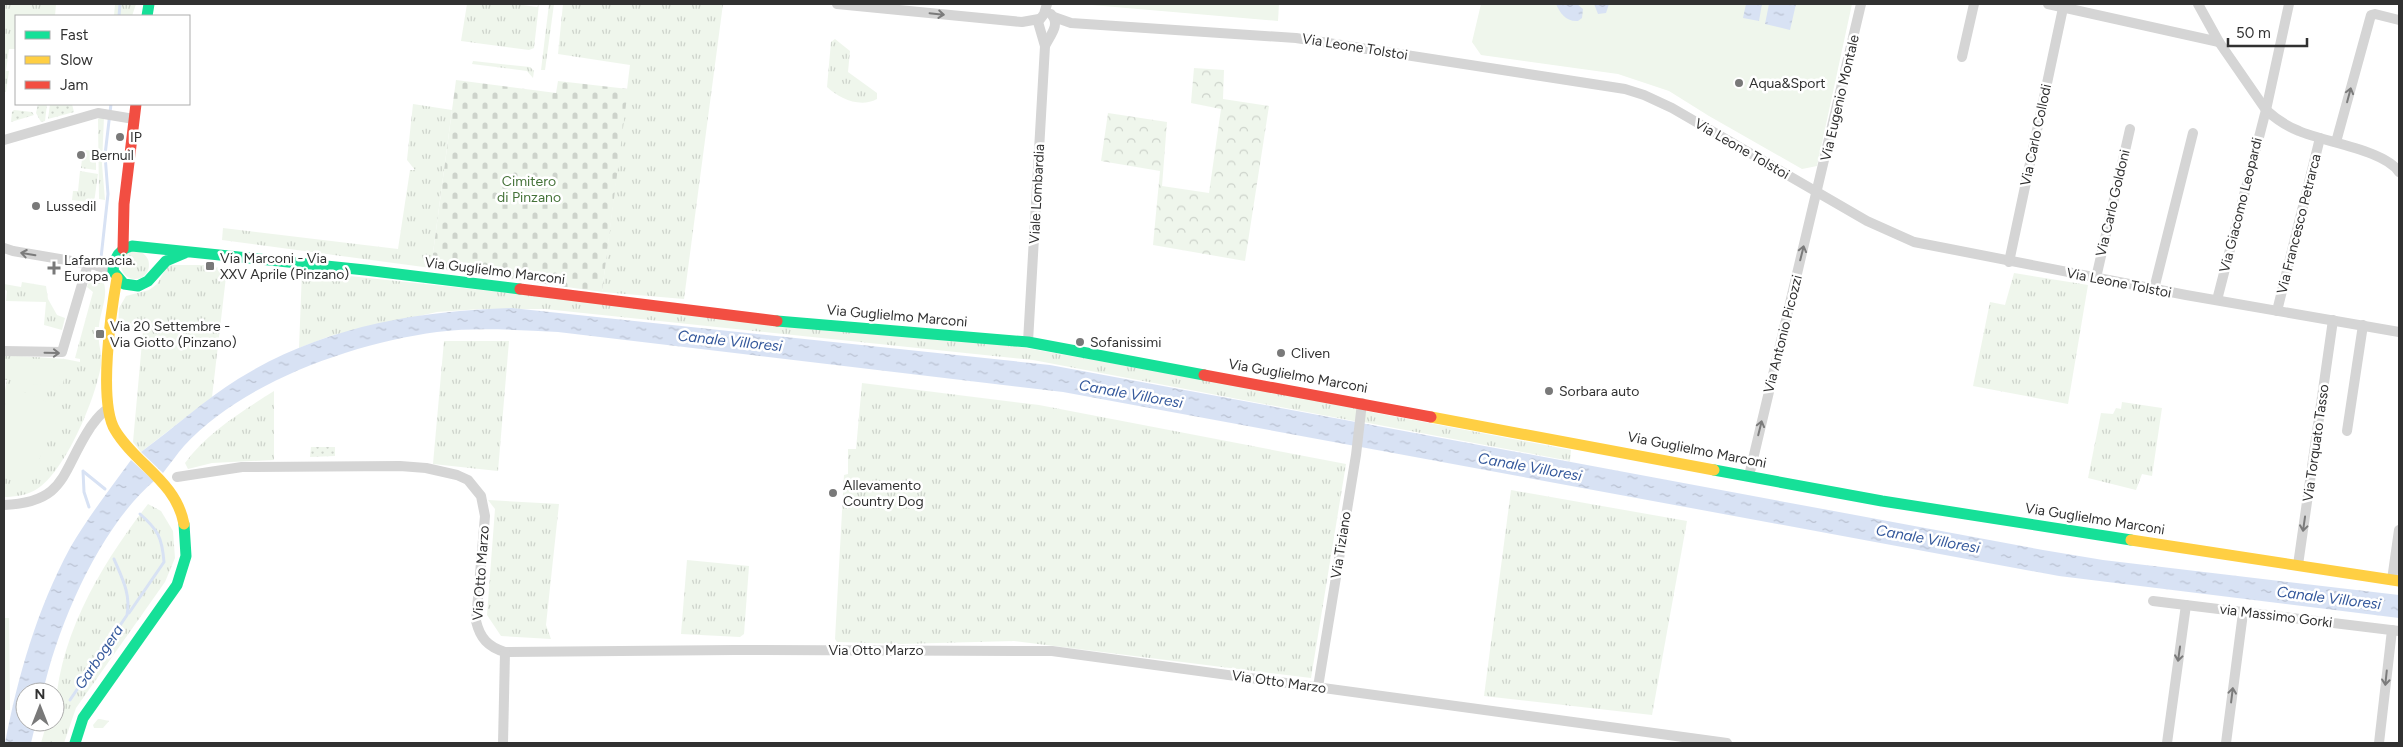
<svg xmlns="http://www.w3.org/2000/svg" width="2403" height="747" font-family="Figtree,sans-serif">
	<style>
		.grass { fill: url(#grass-tufts) }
		.forest { fill: url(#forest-crowns) }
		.cemetery { fill: url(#cemetery-stones) }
		.garden { fill: url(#garden-dots) }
		.pitch { fill: #eff6ec }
		.water { fill: url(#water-ripples) }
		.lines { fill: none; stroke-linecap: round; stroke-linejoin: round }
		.stream { stroke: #d8e2f4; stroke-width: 3 }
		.street { stroke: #d5d5d5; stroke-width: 10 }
		.fast { stroke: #16e098; stroke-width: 11 }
		.slow { stroke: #ffcf43; stroke-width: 11 }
		.jam { stroke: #f24e42; stroke-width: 11 }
		.oneway { stroke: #7b7b7b }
		.poi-dot { fill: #797979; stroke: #fff; stroke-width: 2 }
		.labels { text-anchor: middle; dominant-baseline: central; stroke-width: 5; stroke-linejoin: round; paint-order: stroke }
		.street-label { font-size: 14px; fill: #313131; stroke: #fff }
		.poi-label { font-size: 14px; fill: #313131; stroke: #fff; text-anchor: start }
		.park-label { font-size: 14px; fill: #447238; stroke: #fff }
		.water-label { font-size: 15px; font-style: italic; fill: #35599c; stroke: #fff }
	</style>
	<defs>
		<pattern id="grass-tufts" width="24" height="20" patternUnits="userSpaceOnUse" patternTransform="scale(1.25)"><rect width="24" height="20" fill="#eff6ec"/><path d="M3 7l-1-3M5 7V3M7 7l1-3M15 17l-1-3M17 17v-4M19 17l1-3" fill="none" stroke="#cdd3cb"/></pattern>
		<pattern id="forest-crowns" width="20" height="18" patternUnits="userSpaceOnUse" patternTransform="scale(1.25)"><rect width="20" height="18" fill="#eff6ec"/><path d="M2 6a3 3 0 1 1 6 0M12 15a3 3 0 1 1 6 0" fill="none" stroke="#cdd3cb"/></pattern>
		<pattern id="cemetery-stones" width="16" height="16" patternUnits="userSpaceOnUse" patternTransform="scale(1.25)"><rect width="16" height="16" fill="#eff6ec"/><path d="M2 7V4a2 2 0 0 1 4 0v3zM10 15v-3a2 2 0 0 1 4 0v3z" fill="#cdd3cb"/></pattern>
		<pattern id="garden-dots" width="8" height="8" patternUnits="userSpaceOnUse" patternTransform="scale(1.25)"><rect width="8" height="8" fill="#eff6ec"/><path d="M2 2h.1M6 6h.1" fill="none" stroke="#cdd3cb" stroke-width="1.8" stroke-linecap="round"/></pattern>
		<pattern id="water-ripples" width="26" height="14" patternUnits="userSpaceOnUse" patternTransform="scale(1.25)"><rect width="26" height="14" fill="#d8e2f4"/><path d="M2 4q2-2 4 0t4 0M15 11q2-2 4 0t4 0" fill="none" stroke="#bac2d2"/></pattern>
	</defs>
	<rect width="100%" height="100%" fill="#fff"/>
	<g class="grass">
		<path d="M4 4H56L55 16H16V49H9L6 71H9L6 92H4Z"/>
		<path d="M115 4H136L132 16H114Z"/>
		<path d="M467 4H516L537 7 539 4 534 48 529 50 461 41Z"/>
		<path d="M549 4H554L545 70H541Z"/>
		<path d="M563 4H723L684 299 602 292 630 65 558 54Z"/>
		<path d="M835 39 850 51 848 72 877 93V99C860 108 840 99 827 87L831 42Z"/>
		<path d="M473 61 530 67 534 71 533 78 527 71 472 64Z"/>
		<path d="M413 104 452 110 431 268 222 240 223 228 398 249 410 170H415L407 160Z"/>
		<path d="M102 117H104L102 164 105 200 99 199 98 119Z"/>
		<path d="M83 150 96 151V170L81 168Z"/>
		<path d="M80 171 98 174 94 203 72 200 73 191H78Z"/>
		<circle cx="135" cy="265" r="14"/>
		<path d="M168 265H205L206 267 227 268 212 397 141 452 133 442 143 331 118 330 119 308 126 296 149 290 157 284Z"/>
		<path d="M302 271 1015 346 1358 407 1359 422 1033 360 545 309H481L437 312 330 336 299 348Z"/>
		<path d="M2014 273 2088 285 2068 404 1973 386 1990 302 2005 305Z"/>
		<path d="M95 274 101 277C111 292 100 311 99 327H95V335L99 336C98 347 103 354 101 365 96 398 65 472 37 489 28 495 15 497 4 497V396L7 380H4V355L65 359 80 362V359L75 358 93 292 87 287 91 275Z"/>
		<path d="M22 282 46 286 48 299 57 315 65 318 62 330 44 325 46 302 6 301 7 291 4 289V284L21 287Z"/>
		<path d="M444 341H509L498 471 433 464Z"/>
		<path d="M862 383 1039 405 1346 464 1311 678 1014 641 899 644 837 642 835 639 844 475 848 474V449H856Z"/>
		<path d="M274 391V460L212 463 188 469 185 463C208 432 241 412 274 391Z"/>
		<path d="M2122 402 2162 408 2152 476 2142 474 2136 490 2088 478 2101 413 2113 414 2116 408 2121 409Z"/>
		<path d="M1366 411 1571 450 1570 461 1363 422Z"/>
		<path d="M1511 490 1687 521 1652 715 1484 696Z"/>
		<path d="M488 500 559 504 546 625 551 639 501 636 487 615 495 509Z"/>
		<path d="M148 504 161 511 173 531 175 558 165 582 76 708 64 743H41L47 722H55C55 641 100 566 148 504Z"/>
		<path d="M687 560 749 566 744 634 740 637 681 634Z"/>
		<path d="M98 719H100L109 721 103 728H94L93 725Z"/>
	</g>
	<path class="forest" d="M1194 68 1224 70 1223 99 1269 106 1245 261 1153 245 1160 171 1101 161 1108 113 1167 122 1162 186 1209 193 1221 109 1191 103Z"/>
	<path class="cemetery" d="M456 80 556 93 558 81 628 89 602 292 431 268Z"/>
	<g class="garden">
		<path d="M38 104H47L45 121 41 122 36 113Z"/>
		<path d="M50 104H72L74 112 48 119Z"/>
		<path d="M14 110 32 112 34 115 11 122 12 112Z"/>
		<path d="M311 447H335V456L310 457Z"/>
	</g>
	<g class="pitch">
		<path d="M1080 4H1279L1278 21Z"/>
		<path d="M1481 4H1852L1817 166 1802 169 1709 116 1669 91 1618 74 1481 55 1472 42Z"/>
		<path d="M12 358 65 361 63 386 11 383Z"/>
		<path d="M13 387 62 409 27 487 4 477V407Z"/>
		<path d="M4 618H9L10 710H4Z"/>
	</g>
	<g class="water">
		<path d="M1556 4H1577L1583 9 1582 18 1578 21C1566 22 1560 13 1556 4Z"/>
		<path d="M1594 4H1609L1606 13 1598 14Z"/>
		<path d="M1746 4H1762L1759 21 1743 18Z"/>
		<path d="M1769 4H1796L1790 30 1765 24Z"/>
		<path d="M512 308 1050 365 2043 550 2103 560 2399 595V618L2059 576 1063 392 558 332C518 330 477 327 437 332 354 343 242 382 184 446 177 454 170 464 163 473L141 452C174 428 204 400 238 379 322 327 415 311 512 308Z"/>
		<path d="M131 460 154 481C100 527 58 624 43 692H25V722H36L31 743H5C18 676 37 609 70 548 88 517 110 489 131 460Z"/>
	</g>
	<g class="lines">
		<g class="stream">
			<path d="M119 16 120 4"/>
			<path d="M101 258 108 194 105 155 111 104"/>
			<path d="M83 471 84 492 89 507"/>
			<path d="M84 472 105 489"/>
			<path d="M129 613 164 562C162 537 158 530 140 514"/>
			<path d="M70 700 127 615C131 594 122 578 114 559"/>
		</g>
		<g class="street">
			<path d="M837 4 1022 22 1039 19"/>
			<path d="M2048 4 2219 42"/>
			<path d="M2198 4 2219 42 2266 110C2276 119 2286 126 2299 131 2324 142 2385 150 2399 172"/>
			<path d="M1054 17 1071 23 1296 38 1625 89 1644 95 1672 108 1867 221 1914 242 2186 295 2399 332"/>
			<path d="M1045 46C1050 35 1061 25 1051 14"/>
			<path d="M1962 57 1974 4"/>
			<path d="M4 140 98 113 134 119"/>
			<path d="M2336 142 2371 15 2375 14 2399 20"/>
			<path d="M4 248 13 251 95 265 115 274"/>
			<path d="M2009 262 2063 8"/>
			<path d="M2096 278 2130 129"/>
			<path d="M2154 289 2193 133"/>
			<path d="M2217 300 2266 110 2289 4"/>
			<path d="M2277 311 2320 138"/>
			<path d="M1028 342 1045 46 1038 22 1044 14 1047 4"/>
			<path d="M4 351 62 352 88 264"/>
			<path d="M2347 431 2363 325"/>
			<path d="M1749 476 1861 4"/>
			<path d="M177 477 242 467 400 466 426 468 457 475 468 480 481 496 485 516 476 621C480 638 488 647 505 652L734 650 1052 651 1727 743"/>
			<path d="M4 505C67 502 61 472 90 428 95 421 100 413 108 409"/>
			<path d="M2298 565 2333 320"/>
			<path d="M2392 580 2399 530"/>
			<path d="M2153 601 2399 631"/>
			<path d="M1318 687 1356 455 1362 403"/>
			<path d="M503 743 505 652"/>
			<path d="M2167 743 2186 605"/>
			<path d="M2226 743 2243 613"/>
			<path d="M2379 743 2392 630"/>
		</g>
		<g class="fast">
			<path d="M147 16 149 4"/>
			<path d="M185 253 166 261 148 281 138 286 124 284 113 271C114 258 119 249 132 246L365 270 520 289"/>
			<path d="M777 321 1028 342 1204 375"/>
			<path d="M1714 470 1882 501 2131 540"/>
			<path d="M75 743 83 718 177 585 186 556 184 524"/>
		</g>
		<g class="slow">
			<path d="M117 278C111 311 98 402 115 430 135 464 176 481 184 524"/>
			<path d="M1431 417 1714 470"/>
			<path d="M2131 540 2399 581"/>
		</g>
		<g class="jam">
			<path d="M123 249 124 204 136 104"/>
			<path d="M520 289 777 321"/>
			<path d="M1204 375 1431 417"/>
		</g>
	</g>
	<defs><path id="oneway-shaft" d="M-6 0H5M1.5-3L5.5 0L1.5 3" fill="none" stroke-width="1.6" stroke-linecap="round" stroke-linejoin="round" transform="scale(1.25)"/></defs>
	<g class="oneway">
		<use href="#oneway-shaft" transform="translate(937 14) rotate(6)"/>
		<use href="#oneway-shaft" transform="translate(2349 95) rotate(-75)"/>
		<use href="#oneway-shaft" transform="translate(1802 253) rotate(-76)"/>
		<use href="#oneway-shaft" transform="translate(28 254) rotate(-171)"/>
		<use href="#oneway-shaft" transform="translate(52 353) rotate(1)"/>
		<use href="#oneway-shaft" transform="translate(1760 428) rotate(-76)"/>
		<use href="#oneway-shaft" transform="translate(2304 524) rotate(98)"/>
		<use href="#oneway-shaft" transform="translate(2179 654) rotate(98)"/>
		<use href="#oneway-shaft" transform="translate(2386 678) rotate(96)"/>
		<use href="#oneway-shaft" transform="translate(2232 695) rotate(-83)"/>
	</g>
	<g class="poi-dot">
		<circle cx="1739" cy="83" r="5"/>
		<circle cx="120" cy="137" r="5"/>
		<circle cx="81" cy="155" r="5"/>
		<circle cx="36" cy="206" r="5"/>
		<rect x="205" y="261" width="10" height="10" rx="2.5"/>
		<path d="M51.5 260.5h5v5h5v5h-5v5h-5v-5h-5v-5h5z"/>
		<rect x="95" y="329" width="10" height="10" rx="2.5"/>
		<circle cx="1080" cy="342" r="5"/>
		<circle cx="1281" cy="353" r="5"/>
		<circle cx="1549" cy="391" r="5"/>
		<circle cx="833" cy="493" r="5"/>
	</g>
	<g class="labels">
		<g class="street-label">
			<text transform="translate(1355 47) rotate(9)">Via Leone Tolstoi</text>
			<text transform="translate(1840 98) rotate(-77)">Via Eugenio Montale</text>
			<text transform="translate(2036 135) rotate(-78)">Via Carlo Collodi</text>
			<text transform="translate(1742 149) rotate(30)">Via Leone Tolstoi</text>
			<text transform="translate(1037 194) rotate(-87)">Viale Lombardia</text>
			<text transform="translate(2113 203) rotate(-77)">Via Carlo Goldoni</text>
			<text transform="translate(2241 205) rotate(-76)">Via Giacomo Leopardi</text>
			<text transform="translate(2299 224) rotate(-76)">Via Francesco Petrarca</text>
			<text transform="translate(495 271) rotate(7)">Via Guglielmo Marconi</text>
			<text transform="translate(2119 283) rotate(11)">Via Leone Tolstoi</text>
			<text transform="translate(897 316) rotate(5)">Via Guglielmo Marconi</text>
			<text transform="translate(1783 334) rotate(-76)">Via Antonio Picozzi</text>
			<text transform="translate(1298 376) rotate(10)">Via Guglielmo Marconi</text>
			<text transform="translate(2316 443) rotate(-82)">Via Torquato Tasso</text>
			<text transform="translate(1697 450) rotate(11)">Via Guglielmo Marconi</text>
			<text transform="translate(2095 519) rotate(9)">Via Guglielmo Marconi</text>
			<text transform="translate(1341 545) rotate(-81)">Via Tiziano</text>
			<text transform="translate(481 573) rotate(-86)">Via Otto Marzo</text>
			<text transform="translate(2276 616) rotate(7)">via Massimo Gorki</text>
			<text x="876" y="650">Via Otto Marzo</text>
			<text transform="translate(1279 682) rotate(8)">Via Otto Marzo</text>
		</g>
		<g class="poi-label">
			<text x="1749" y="83">Aqua&amp;Sport</text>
			<text x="130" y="137">IP</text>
			<text x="91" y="155">Bernuil</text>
			<text x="46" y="206">Lussedil</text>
			<text x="220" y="258">Via Marconi - Via<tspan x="220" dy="16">XXV Aprile (Pinzano)</tspan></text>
			<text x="64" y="260">Lafarmacia.<tspan x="64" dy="16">Europa</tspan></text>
			<text x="110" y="326">Via 20 Settembre -<tspan x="110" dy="16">Via Giotto (Pinzano)</tspan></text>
			<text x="1090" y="342">Sofanissimi</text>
			<text x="1291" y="353">Cliven</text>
			<text x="1559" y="391">Sorbara auto</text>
			<text x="843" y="485">Allevamento<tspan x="843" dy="16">Country Dog</tspan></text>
		</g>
		<g class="park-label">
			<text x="529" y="181">Cimitero<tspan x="529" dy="16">di Pinzano</tspan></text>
		</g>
		<g class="water-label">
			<text transform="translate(730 341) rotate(6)">Canale Villoresi</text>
			<text transform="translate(1131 394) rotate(10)">Canale Villoresi</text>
			<text transform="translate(1530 467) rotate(10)">Canale Villoresi</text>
			<text transform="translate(1928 539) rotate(10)">Canale Villoresi</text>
			<text transform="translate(2329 598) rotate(7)">Canale Villoresi</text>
			<text transform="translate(99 657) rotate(-56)">Garbogera</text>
		</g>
	</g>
	<rect width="2403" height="747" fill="none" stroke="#313131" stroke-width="10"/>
	<rect x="15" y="15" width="175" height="90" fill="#ffffff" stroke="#adadad"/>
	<rect x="25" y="31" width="25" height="8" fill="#16e098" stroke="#adadad"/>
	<text x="60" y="40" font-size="15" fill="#313131">Fast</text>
	<rect x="25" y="56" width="25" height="8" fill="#ffcf43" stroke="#adadad"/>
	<text x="60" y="65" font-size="15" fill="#313131">Slow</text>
	<rect x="25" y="81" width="25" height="8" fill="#f24e42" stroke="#adadad"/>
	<text x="60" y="90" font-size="15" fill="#313131">Jam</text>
	<g transform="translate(40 707)"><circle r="24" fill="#ffffff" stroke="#adadad"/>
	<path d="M0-4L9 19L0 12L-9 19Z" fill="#797979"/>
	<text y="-8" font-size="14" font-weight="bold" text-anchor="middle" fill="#313131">N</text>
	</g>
	<path d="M2228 38v8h79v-8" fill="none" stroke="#313131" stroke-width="2.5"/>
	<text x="2236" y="38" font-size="15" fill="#313131" stroke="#ffffff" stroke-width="4" paint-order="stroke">50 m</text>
</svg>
